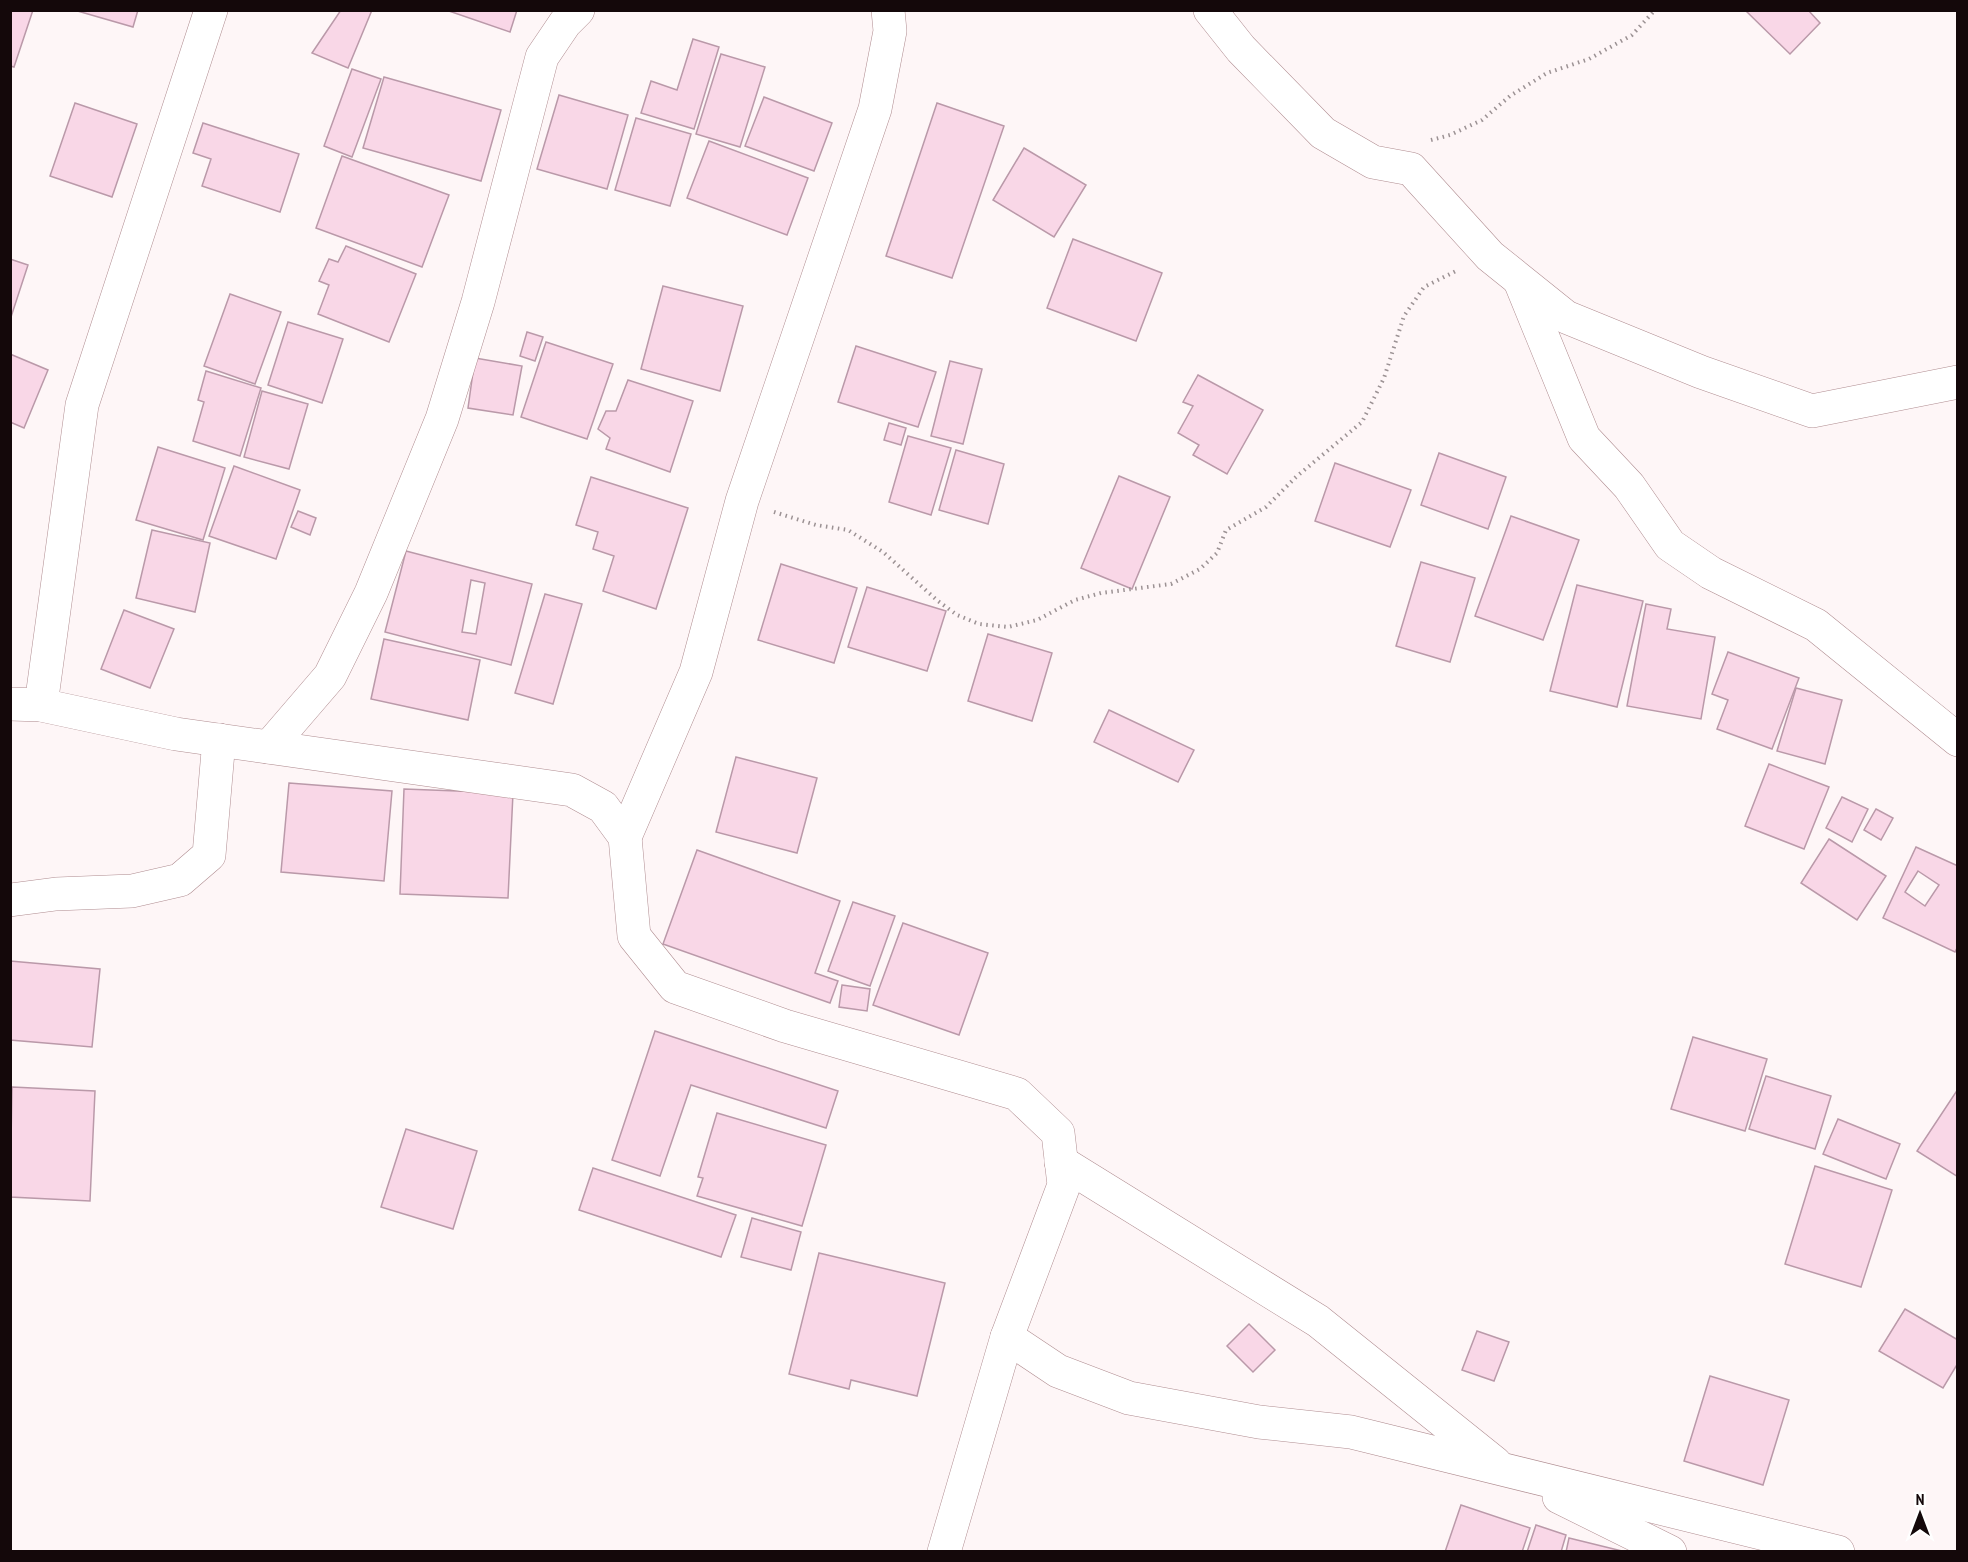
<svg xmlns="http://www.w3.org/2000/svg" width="1968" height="1562" font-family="'PT Sans Narrow',sans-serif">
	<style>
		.building { fill: #f9d7e7; stroke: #ba99a9; stroke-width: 1.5; fill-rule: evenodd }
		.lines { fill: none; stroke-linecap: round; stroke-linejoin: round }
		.street-casing { stroke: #b08d91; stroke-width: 34 }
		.path { stroke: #9c9294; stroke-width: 4; stroke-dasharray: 1.5 4.5; stroke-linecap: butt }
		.street { stroke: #fff; stroke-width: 33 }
	</style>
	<rect width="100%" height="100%" fill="#fef6f7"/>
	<g class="building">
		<path d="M10 10H33L14 67 10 66Z"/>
		<path d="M74 10H138L133 27Z"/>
		<path d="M341 10H372L348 68 312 53Z"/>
		<path d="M446 10H517L510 32Z"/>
		<path d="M1745 10H1808L1820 23 1790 54Z"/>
		<path d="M693 39 719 47 694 129 641 113 651 81 677 90Z"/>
		<path d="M721 54 765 67 740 147 696 134Z"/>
		<path d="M352 69 381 79 352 157 324 146Z"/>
		<path d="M384 77 501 110 481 181 363 148Z"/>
		<path d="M559 95 628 115 607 189 537 169Z"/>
		<path d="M764 97 832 123 814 171 745 146Z"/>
		<path d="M75 103 137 124 112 197 50 176Z"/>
		<path d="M937 103 1004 126 952 278 886 256Z"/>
		<path d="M636 118 691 134 670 206 615 190Z"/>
		<path d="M203 123 299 154 280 212 202 186 211 159 193 153Z"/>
		<path d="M709 141 808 178 787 235 687 198Z"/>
		<path d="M1024 148 1086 185 1054 237 993 200Z"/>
		<path d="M342 156 449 195 422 267 316 228Z"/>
		<path d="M1073 239 1162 273 1136 341 1047 308Z"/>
		<path d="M346 246 416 274 389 342 318 314 329 285 319 281 329 259 338 262Z"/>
		<path d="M10 259 28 265 10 320Z"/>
		<path d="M663 286 743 306 720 391 641 369Z"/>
		<path d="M230 294 281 312 255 384 204 366Z"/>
		<path d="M288 322 343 339 322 403 268 385Z"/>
		<path d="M527 332 543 337 535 361 520 356Z"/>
		<path d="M546 342 613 364 587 439 521 417Z"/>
		<path d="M856 346 936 372 918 427 838 402Z"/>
		<path d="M10 354 48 370 24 428 10 422Z"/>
		<path d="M475 358 522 366 513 415 468 408Z"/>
		<path d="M950 361 982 369 963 444 931 436Z"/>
		<path d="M206 371 261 388 240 456 193 441 204 402 198 400Z"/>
		<path d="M1198 375 1263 410 1227 474 1193 455 1199 445 1178 433 1193 406 1183 402Z"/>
		<path d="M628 380 693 401 670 472 606 449 610 438 598 429 606 411H616Z"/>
		<path d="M262 391 308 404 289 469 244 457Z"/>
		<path d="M889 423 906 428 901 445 884 440Z"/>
		<path d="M908 436 951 448 931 515 889 502Z"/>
		<path d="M158 447 225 468 203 540 136 520Z"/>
		<path d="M956 450 1004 464 988 524 939 510Z"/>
		<path d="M1439 453 1506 477 1488 529 1421 505Z"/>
		<path d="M1335 463 1411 490 1390 547 1315 521Z"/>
		<path d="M234 466 300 490 276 559 209 536Z"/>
		<path d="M1119 476 1170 497 1132 589 1081 568Z"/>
		<path d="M591 477 688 508 656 609 603 591 614 556 593 549 598 532 576 525Z"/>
		<path d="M298 511 316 518 310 535 291 527Z"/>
		<path d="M1511 516 1579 540 1543 640 1475 616Z"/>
		<path d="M152 530 210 543 195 612 136 598Z"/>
		<path d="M406 551 532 584 511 665 385 632ZM471 580 485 583 476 634 462 632Z"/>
		<path d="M1421 562 1475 578 1450 662 1396 646Z"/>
		<path d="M781 564 857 588 834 663 758 640Z"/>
		<path d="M1577 585 1643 601 1617 707 1550 691Z"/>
		<path d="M867 587 946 611 927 671 848 647Z"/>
		<path d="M545 594 582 604 553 704 515 693Z"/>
		<path d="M1646 604 1671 609 1667 629 1715 637 1701 719 1627 706Z"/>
		<path d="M124 610 174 629 150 688 101 669Z"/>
		<path d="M988 634 1052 653 1032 721 968 701Z"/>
		<path d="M384 639 480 660 468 720 371 699Z"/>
		<path d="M1728 652 1799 678 1772 749 1717 729 1728 700 1712 694Z"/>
		<path d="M1796 688 1842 700 1825 764 1777 751Z"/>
		<path d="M1109 710 1194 750 1178 782 1094 742Z"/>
		<path d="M736 757 817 778 797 853 716 832Z"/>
		<path d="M1769 764 1829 787 1804 849 1745 826Z"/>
		<path d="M289 783 392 791 384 881 281 872Z"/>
		<path d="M404 789 513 793 508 898 400 894Z"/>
		<path d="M1842 797 1868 809 1852 842 1826 828Z"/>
		<path d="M1876 809 1893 818 1881 840 1864 830Z"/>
		<path d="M1829 839 1886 876 1857 920 1801 883Z"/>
		<path d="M1916 847 1958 866V946L1955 952 1883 918ZM1918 871 1939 885 1925 906 1905 892Z"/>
		<path d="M697 850 840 901 815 973 838 981 830 1003 663 944Z"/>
		<path d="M853 902 895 916 870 986 828 971Z"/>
		<path d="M903 923 988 953 959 1035 873 1005Z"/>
		<path d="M10 961 100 969 92 1047 10 1040Z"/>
		<path d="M842 985 870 989 867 1011 839 1007Z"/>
		<path d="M655 1031 838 1091 826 1128 691 1085 660 1176 612 1160Z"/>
		<path d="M1693 1037 1767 1059 1745 1131 1671 1109Z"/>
		<path d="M1766 1076 1831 1096 1815 1149 1749 1129Z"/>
		<path d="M12 1087 95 1091 90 1201 10 1197Z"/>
		<path d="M1958 1089V1177L1917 1151Z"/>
		<path d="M717 1113 826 1145 802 1226 697 1196 703 1178 698 1177Z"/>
		<path d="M1838 1119 1900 1144 1886 1179 1823 1154Z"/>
		<path d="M406 1129 477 1151 453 1229 381 1207Z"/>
		<path d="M1815 1166 1892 1190 1861 1287 1785 1264Z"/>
		<path d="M593 1168 736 1215 721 1257 579 1210Z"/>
		<path d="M752 1218 801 1232 791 1270 741 1257Z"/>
		<path d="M819 1253 945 1283 917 1396 851 1380 849 1389 789 1374Z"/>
		<path d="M1905 1309 1958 1340V1363L1943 1388 1879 1351Z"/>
		<path d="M1249 1324 1275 1350 1253 1372 1227 1346Z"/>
		<path d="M1477 1331 1509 1342 1494 1381 1462 1370Z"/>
		<path d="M1710 1376 1789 1400 1763 1485 1684 1461Z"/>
		<path d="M1461 1505 1530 1528 1522 1552H1445Z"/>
		<path d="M1536 1525 1566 1535 1561 1552H1527Z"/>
		<path d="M1569 1538 1626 1552H1566Z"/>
	</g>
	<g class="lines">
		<defs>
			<g id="street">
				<path d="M1210 10 1241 49 1323 133 1373 162 1411 169 1490 256 1566 317 1701 372 1812 411 1958 382"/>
				<path d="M1520 281 1584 438 1629 486 1670 545 1711 573 1816 625 1958 740"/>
				<path d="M10 704 41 705 176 734 572 790 603 807 625 837 634 936 675 987 785 1026 1017 1094 1058 1133 1064 1185 1007 1337 944 1552"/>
				<path d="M41 705 82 405 211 10"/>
				<path d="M269 747 330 676 371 593 442 419 478 302 542 57 565 23 578 10"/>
				<path d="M625 837 696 672 742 501 875 109 890 31 888 10"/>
				<path d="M10 900 56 894 132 891 180 880 209 855 219 740"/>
				<path d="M1061 1162 1318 1321 1495 1463"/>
				<path d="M1007 1337 1058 1371 1129 1398 1259 1422 1351 1432 1838 1552"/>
				<path d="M1559 1497 1670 1552"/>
			</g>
		</defs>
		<use href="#street" class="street-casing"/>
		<g class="path">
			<path d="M1431 140 1450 135 1482 120 1510 96 1547 73 1589 59 1632 35 1655 10"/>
			<path d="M774 512 816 525 848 530 883 552 938 601 957 615 979 624 1008 627 1037 620 1075 600 1101 593 1171 584 1200 569 1217 553 1226 530 1266 507 1296 477 1362 422 1384 378 1404 316 1424 287 1456 271"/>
		</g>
		<use href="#street" class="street"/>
	</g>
	<rect width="1968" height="1562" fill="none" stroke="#14080a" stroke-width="24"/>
	<g transform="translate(1920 1514)" stroke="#ffffff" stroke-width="4.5" paint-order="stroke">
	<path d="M0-4.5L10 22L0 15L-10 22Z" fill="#14080a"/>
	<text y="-9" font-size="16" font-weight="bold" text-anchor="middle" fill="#14080a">N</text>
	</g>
</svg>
